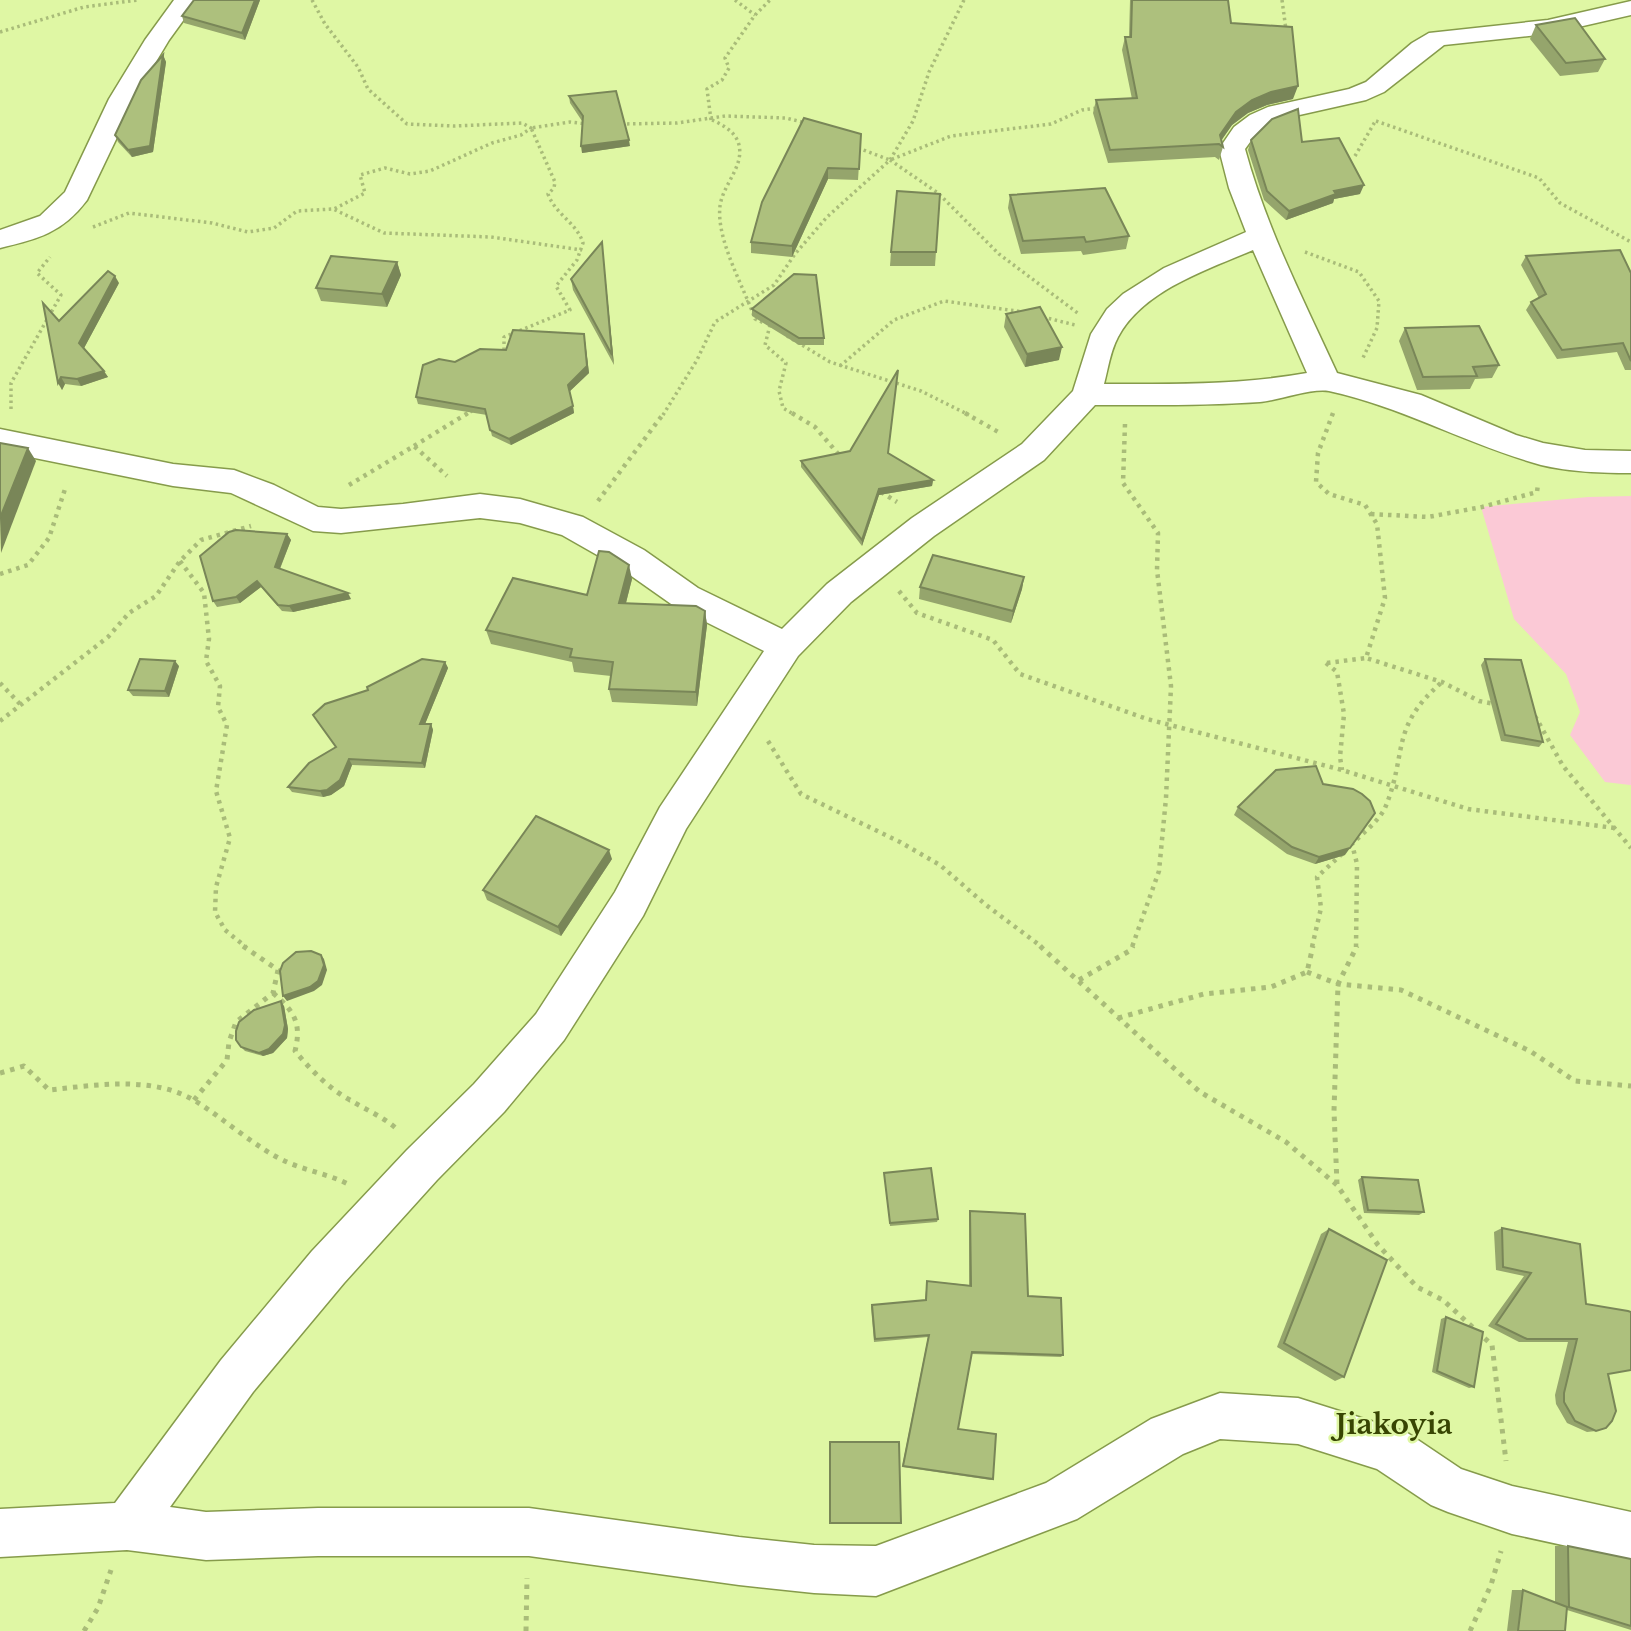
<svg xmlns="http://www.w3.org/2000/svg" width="1631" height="1631" font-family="'Libre Baskerville',serif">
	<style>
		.green { fill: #fbc9d6 }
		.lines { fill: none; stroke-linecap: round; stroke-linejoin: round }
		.minor-casing { stroke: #869b4b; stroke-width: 3 }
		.path-far2 { stroke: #a9bc79; stroke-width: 3.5; stroke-dasharray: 2.5 3.5; stroke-linecap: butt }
		.path-far1 { stroke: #a9bc79; stroke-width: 4.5; stroke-dasharray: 3.5 5; stroke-linecap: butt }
		.path { stroke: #a9bc79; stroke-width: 5; stroke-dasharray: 4.5 6; stroke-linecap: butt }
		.minor { fill: #fff; fill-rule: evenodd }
		.wall { fill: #95a56c }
		.shaded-wall { fill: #798658 }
		.building { fill: #adc07d; stroke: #798658; stroke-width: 2 }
		.labels { text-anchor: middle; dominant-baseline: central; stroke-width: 5; stroke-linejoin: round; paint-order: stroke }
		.near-quarter-label { font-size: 28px; font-weight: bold; fill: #384503; stroke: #dff7a4 }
	</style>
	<rect width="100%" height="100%" fill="#dff7a4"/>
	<path class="green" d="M1631 496V785H1630L1605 782 1570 735 1580 712 1566 674 1514 619 1481 507 1588 497Z"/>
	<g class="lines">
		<defs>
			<g id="minor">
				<path d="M174 0H198L169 40 142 85 87 200C62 233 38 239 0 248V230L40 216 65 192 109 99 145 40Z"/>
				<path d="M1631 1V15L1548 34 1444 45 1384 92 1366 100 1286 118 1268 126 1253 138 1245 149C1266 227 1303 299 1337 373L1421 395 1516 435 1543 443 1585 450 1631 451V473C1601 473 1570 472 1541 465 1468 445 1403 407 1329 391 1311 388 1280 400 1260 402 1205 406 1150 405 1095 405L1044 460 934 536 851 602 798 656 686 829 643 916 564 1040 504 1112 437 1180 344 1283 253 1392 170 1507 206 1512 318 1508H529L739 1537 814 1545 876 1546 1046 1483 1151 1419 1220 1393 1298 1398 1406 1432 1461 1469 1512 1486 1631 1512V1560L1512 1534 1448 1512 1431 1505 1377 1469 1298 1444 1220 1439 1183 1454 1077 1519 876 1596 814 1593 739 1585 529 1556H318L206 1560 127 1550 0 1557V1509L115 1503 221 1360 312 1251 407 1150 474 1084 536 1014 615 892 660 807 764 651 674 606 620 568 562 535 520 523 480 518 341 533 313 531 231 493 173 486 0 451V429L173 464 234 470 274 485 318 507 341 509 403 504 480 494 520 499 583 517 644 550 698 588 782 629 827 584 912 518 1022 444 1073 391 1091 334 1107 309 1123 294 1164 268 1246 232 1229 188 1219 149 1234 127 1250 115 1268 107 1349 89 1366 82 1412 43 1429 33 1548 20ZM1253 250 1307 373C1240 385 1173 384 1104 384 1108 369 1110 352 1118 337 1143 290 1207 270 1253 250Z"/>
			</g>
		</defs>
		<use href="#minor" class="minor-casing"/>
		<g class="path-far2">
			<path d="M312 0 325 24 358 67 368 89 407 124 454 126 522 123 531 128 521 135 492 143 430 171 410 174 385 168 360 175 365 193 334 209"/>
			<path d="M735 0 755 15"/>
			<path d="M1282 0 1286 30"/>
			<path d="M0 32 84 7 138 0"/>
			<path d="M711 120 707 89 722 80 729 68 725 58 755 15 770 0"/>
			<path d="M712 120C723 125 736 132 739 145 744 167 723 184 720 206 716 240 744 287 755 319L764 323"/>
			<path d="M1376 121 1539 178 1560 203 1631 242"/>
			<path d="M621 124 677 123 725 116 786 118 806 123"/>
			<path d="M858 148 890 160 951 136 1051 124 1082 110 1097 108"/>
			<path d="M1355 156 1376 120"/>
			<path d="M890 160 938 193 999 254 1079 314"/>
			<path d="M93 227 129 213 212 223 248 232 274 228 297 211 333 209 384 233 491 237 582 250"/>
			<path d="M1305 252 1359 272 1379 301 1377 328 1362 360"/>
			<path d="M1043 317 1075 325"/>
			<path d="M770 325 765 345 786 363 779 391 783 408 795 415"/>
			<path d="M787 336 830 362 921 391 969 415"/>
			<path d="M504 356V337L570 310 556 286 577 260 583 243C577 223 555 214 548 194L554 188 555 182 531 128 570 122 587 124"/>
			<path d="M840 366 894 320 944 301 1024 312"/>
			<path d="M11 409V383L61 295 37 273 50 257"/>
			<path d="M465 415 475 409"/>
			<path d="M663 415 697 360 715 322 774 285 795 254 827 217 890 160 913 121 929 72 964 0"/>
		</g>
		<g class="path-far1">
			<path d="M792 413 815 427 840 456"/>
			<path d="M965 413 1000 433"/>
			<path d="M1333 413 1318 453 1316 482 1329 494 1365 505 1377 524 1385 598 1366 658 1442 682 1479 701 1495 704"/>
			<path d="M1125 424 1123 483 1158 533 1157 570 1171 686 1166 798 1159 871 1132 947"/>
			<path d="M414 446 468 413"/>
			<path d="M349 485 414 446 447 476"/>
			<path d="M881 492 897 502"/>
			<path d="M598 501 664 413"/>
			<path d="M1371 514 1428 517 1482 507 1537 492 1538 484"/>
			<path d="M180 561 204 593 209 639 206 661 220 686 218 707 227 725 216 791 230 838 216 887 215 912 225 930 246 947"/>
			<path d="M0 574 28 565 49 538 66 486"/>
			<path d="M899 591 917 613 993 640 1020 674 1147 719 1342 770 1468 809 1615 828"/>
			<path d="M1326 663 1337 672 1344 714 1340 757 1342 770"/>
			<path d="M1327 663 1366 658"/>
			<path d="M0 683 21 705"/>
			<path d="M1535 716 1563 766 1631 848"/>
			<path d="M0 721 108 637 129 613 156 596 180 561 201 540 251 526"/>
			<path d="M768 741 801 794 900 842 940 865 986 905 1042 947"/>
			<path d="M1312 947 1321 908 1317 877 1343 853"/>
			<path d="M1356 947 1357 864 1352 844C1363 833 1378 822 1385 808 1408 753 1389 728 1442 682"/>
		</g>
		<g class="path">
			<path d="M1040 946 1200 1092 1286 1142 1337 1185 1378 1245 1417 1287 1443 1300 1492 1345 1506 1461"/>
			<path d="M1307 972 1338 984 1401 990 1530 1051 1575 1081 1631 1086"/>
			<path d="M1079 980 1131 950 1133 946"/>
			<path d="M273 993C294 1011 302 1023 295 1051 311 1070 328 1088 350 1100 366 1110 384 1117 398 1130"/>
			<path d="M1118 1018 1204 994 1271 987 1307 972 1313 946"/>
			<path d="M0 1073 24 1066 49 1090C97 1085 154 1075 197 1102 224 1119 259 1150 287 1162 307 1171 328 1174 348 1184"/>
			<path d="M194 1100 227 1060 229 1042 236 1022 273 993 278 970 243 946"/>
			<path d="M1337 1184 1334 1111 1338 984 1357 946"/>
			<path d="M84 1631 98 1608 111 1570"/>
			<path d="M526 1631 527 1578"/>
			<path d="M1470 1631 1491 1585 1501 1551"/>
		</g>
		<use href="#minor" class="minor"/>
	</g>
	<g class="wall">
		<path d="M194 0H260L245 40 184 23 182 16Z"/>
		<path d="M1130 0H1228L1231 23 1293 99 1267 105 1248 113 1232 125 1221 141 1223 147 1219 160 1215 157 1108 163 1093 113 1096 100 1132 99 1122 50 1125 37H1129Z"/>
		<path d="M1536 25 1605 59 1598 72 1560 76 1530 39Z"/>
		<path d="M163 55 166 62 153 152 132 157 118 142 115 135Z"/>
		<path d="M569 96 630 146 582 153V121L570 103Z"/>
		<path d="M861 134 858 180 828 179 792 257 751 253V242Z"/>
		<path d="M1251 140 1302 142 1360 194 1334 199 1333 203 1286 220 1264 200 1248 150Z"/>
		<path d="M940 194 935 266H890L891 252Z"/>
		<path d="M1010 195 1129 236 1126 249 1083 255 1081 251 1021 254 1008 208Z"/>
		<path d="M602 242 603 253 614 365 573 290 571 279Z"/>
		<path d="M1526 256 1631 273V370H1625L1617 352 1557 359 1526 310 1531 302 1539 298 1521 265Z"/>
		<path d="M397 262 401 275 387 307 321 301 316 288Z"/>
		<path d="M119 283 84 348 108 377 81 386 65 384 62 390 43 303 59 321Z"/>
		<path d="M752 309 824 338V345H799L752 316Z"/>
		<path d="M1006 314 1059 360 1025 367 1004 327Z"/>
		<path d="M1405 328 1499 365 1492 378 1475 379 1470 389 1417 390 1399 341Z"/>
		<path d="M585 341 589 373 570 391 574 413 511 445 492 436 487 415 418 404 416 397 455 362 506 350Z"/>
		<path d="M888 453 933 480 932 486 879 495 862 546 801 467V461Z"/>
		<path d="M287 534 291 540 280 569 351 599 293 612 282 611 261 587 240 603 217 607 213 601Z"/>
		<path d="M1024 577 1022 589 1011 623 919 599 920 587Z"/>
		<path d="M632 579 626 603 705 611 707 625 697 706 612 702 609 689 611 676 574 672 572 662 491 644 486 630Z"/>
		<path d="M1485 659 1543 742 1539 747 1501 741 1481 665Z"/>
		<path d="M445 662 448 668 425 724H431L433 730 425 768 352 765 344 786 331 795 323 797 292 792 288 787 336 747 313 715 368 690Z"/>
		<path d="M179 666 169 697 133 696 128 690Z"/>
		<path d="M1238 807 1345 855 1315 864 1287 854 1234 815Z"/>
		<path d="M612 859 561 936 487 900 483 890Z"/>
		<path d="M284 1006 288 1029 287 1038 273 1053 263 1056 245 1051 241 1047Z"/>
		<path d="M884 1173 938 1219 937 1222 890 1226Z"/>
		<path d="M1362 1177 1424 1212 1419 1215 1364 1213 1358 1180Z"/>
		<path d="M970 1211 1028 1296 1063 1355 1061 1357 972 1354 958 1429 993 1479 991 1480 902 1467 928 1337 874 1342 871 1307 872 1305 925 1300 927 1281 969 1285V1215Z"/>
		<path d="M1502 1228 1586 1304 1631 1312V1370L1608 1374 1596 1431 1587 1432 1567 1423 1556 1404 1555 1395 1568 1342H1519L1488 1326 1524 1276 1496 1270 1494 1232Z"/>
		<path d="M1329 1229 1344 1377 1335 1381 1277 1347 1321 1234Z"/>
		<path d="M1446 1317 1474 1387 1469 1388 1432 1372 1441 1319Z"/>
		<path d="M830 1442 901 1523H830Z"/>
		<path d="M1555 1546H1568L1631 1559V1630L1567 1610 1565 1631H1507L1512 1590H1523L1555 1603Z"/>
	</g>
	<g class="shaded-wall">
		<path d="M255 0H260L245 40 242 33Z"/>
		<path d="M163 55 166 62 153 152 132 157 128 150Z"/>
		<path d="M1298 86 1293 99 1267 105 1248 113 1232 125 1218 145 1220 135 1236 112 1252 100 1271 92Z"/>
		<path d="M629 140 630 146 582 153 581 146Z"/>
		<path d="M828 168V179L792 257V246Z"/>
		<path d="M1364 185 1360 194 1334 199 1333 203 1286 220 1289 211 1334 191Z"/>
		<path d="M602 242 603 253 614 365 612 355Z"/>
		<path d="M397 262 401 275 387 307 382 294Z"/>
		<path d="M115 276 119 283 83 350 79 343Z"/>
		<path d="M585 341 589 373 570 391 568 385Z"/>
		<path d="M1062 347 1059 360 1025 367 1027 354Z"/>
		<path d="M104 371 108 377 81 386 77 379Z"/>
		<path d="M61 377 65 384 62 390 58 383Z"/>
		<path d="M573 406 574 413 511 445 509 439Z"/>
		<path d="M28 448 36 461 1 553 0 518Z"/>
		<path d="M933 480 932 486 879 495 862 546V540L879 489Z"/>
		<path d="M287 534 291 540 278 573 275 567Z"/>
		<path d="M629 565 632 579 622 618 619 603Z"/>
		<path d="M1024 577 1022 589 1011 623 1013 611Z"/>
		<path d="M257 581 261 587 240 603 236 597Z"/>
		<path d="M348 593 351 599 293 612 289 606Z"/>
		<path d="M705 611 707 625 697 706 696 692Z"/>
		<path d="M175 661 179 666 169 697 165 691Z"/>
		<path d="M445 662 448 668 423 729 420 724Z"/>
		<path d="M431 724 433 730 425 768 422 763Z"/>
		<path d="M349 759 352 765 344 786 331 795 323 797 320 791Z"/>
		<path d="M1350 848 1345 855 1315 864 1319 857Z"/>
		<path d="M609 850 612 859 561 936 558 927Z"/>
		<path d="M321 955 324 959 327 970 322 985 314 991 287 1001 283 996Z"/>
		<path d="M281 1001 284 1006 288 1029 287 1038 273 1053 263 1056 259 1053Z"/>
	</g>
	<g class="building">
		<path d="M194 0H255L242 33 182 16Z"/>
		<path d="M1132 0H1228L1231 23 1292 27 1298 86 1271 92 1252 100 1236 112 1220 135 1223 147 1219 144 1110 150 1096 100 1137 98 1125 37H1131Z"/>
		<path d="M1575 18 1605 59 1566 63 1536 25Z"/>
		<path d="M163 55 150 146 128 150 115 135 141 80Z"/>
		<path d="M616 91 629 140 581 146 583 116 569 96Z"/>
		<path d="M1298 109 1302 142 1339 138 1364 185 1334 191 1336 194 1289 211 1267 191 1251 140 1272 119Z"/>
		<path d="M804 118 861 134 859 169 828 168 792 246 751 242 762 202Z"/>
		<path d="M1105 188 1129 236 1086 242 1084 237 1023 241 1010 195Z"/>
		<path d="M897 191 940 194 936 252H891Z"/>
		<path d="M602 242 612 355 571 279Z"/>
		<path d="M1620 250 1631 273V361L1623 343 1562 350 1531 302 1546 294 1526 256Z"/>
		<path d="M331 256 397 262 382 294 316 288Z"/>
		<path d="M108 271 115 276 79 343 104 371 77 379 61 377 58 383 43 303 59 321Z"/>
		<path d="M794 274 816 275 824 338H799L752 309Z"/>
		<path d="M1040 307 1062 347 1027 354 1006 314Z"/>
		<path d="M1479 326 1499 365 1473 367 1477 376 1423 377 1405 328Z"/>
		<path d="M513 330 584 334 587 366 568 385 573 406 509 439 490 430 485 409 416 397 423 365 439 359 455 362 480 349 506 350Z"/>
		<path d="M898 370 888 453 933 480 879 489 862 540 801 461 850 451Z"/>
		<path d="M0 443 28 448 0 518Z"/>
		<path d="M236 530 287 534 275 567 348 593 289 606 278 605 257 581 236 597 213 601 200 556 229 532Z"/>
		<path d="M599 551 609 552 629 565 619 603 696 606 705 611 696 692 609 689 613 662 570 657 572 649 486 630 513 578 587 595Z"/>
		<path d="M933 555 1024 577 1013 611 920 587Z"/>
		<path d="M140 659 175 661 165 691 128 690Z"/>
		<path d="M422 659 445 662 420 724H431L422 763 349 759 340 780 327 790 320 791 288 787 309 763 336 747 313 715 325 704 368 690 367 687Z"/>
		<path d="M1485 659 1521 660 1543 742 1505 735Z"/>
		<path d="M1316 766 1323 784 1353 789 1362 794 1370 801 1375 813 1350 848 1319 857 1292 847 1238 807 1276 770Z"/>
		<path d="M536 816 609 850 558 927 483 890Z"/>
		<path d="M311 951 321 955 324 965 318 981 310 987 283 996 280 971 283 963 296 952Z"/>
		<path d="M281 1001 285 1025 283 1034 269 1049 259 1053 241 1047 236 1040V1031L239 1022 254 1010Z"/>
		<path d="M931 1168 938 1219 890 1223 884 1173Z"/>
		<path d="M1362 1177 1418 1180 1424 1212 1368 1210Z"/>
		<path d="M970 1211 1025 1214 1028 1296 1061 1298 1063 1355 972 1352 958 1429 996 1434 993 1479 903 1466 929 1335 875 1339 872 1305 926 1300 927 1281 971 1286Z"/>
		<path d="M1502 1228 1580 1244 1586 1304 1628 1311 1631 1312V1370L1608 1374 1616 1411 1612 1421 1606 1428 1596 1431 1575 1421 1564 1402V1393L1577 1339H1527L1496 1324 1531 1273 1503 1267Z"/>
		<path d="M1329 1229 1387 1260 1344 1377 1284 1343Z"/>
		<path d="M1446 1317 1483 1332 1474 1387 1437 1371Z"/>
		<path d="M830 1442H899L901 1523H830Z"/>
		<path d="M1568 1546 1631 1559V1626L1569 1607Z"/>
		<path d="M1523 1590 1567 1607 1565 1631H1518Z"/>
	</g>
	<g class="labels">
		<g class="near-quarter-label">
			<text x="1394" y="1424">Jiakoyia</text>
		</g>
	</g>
</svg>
